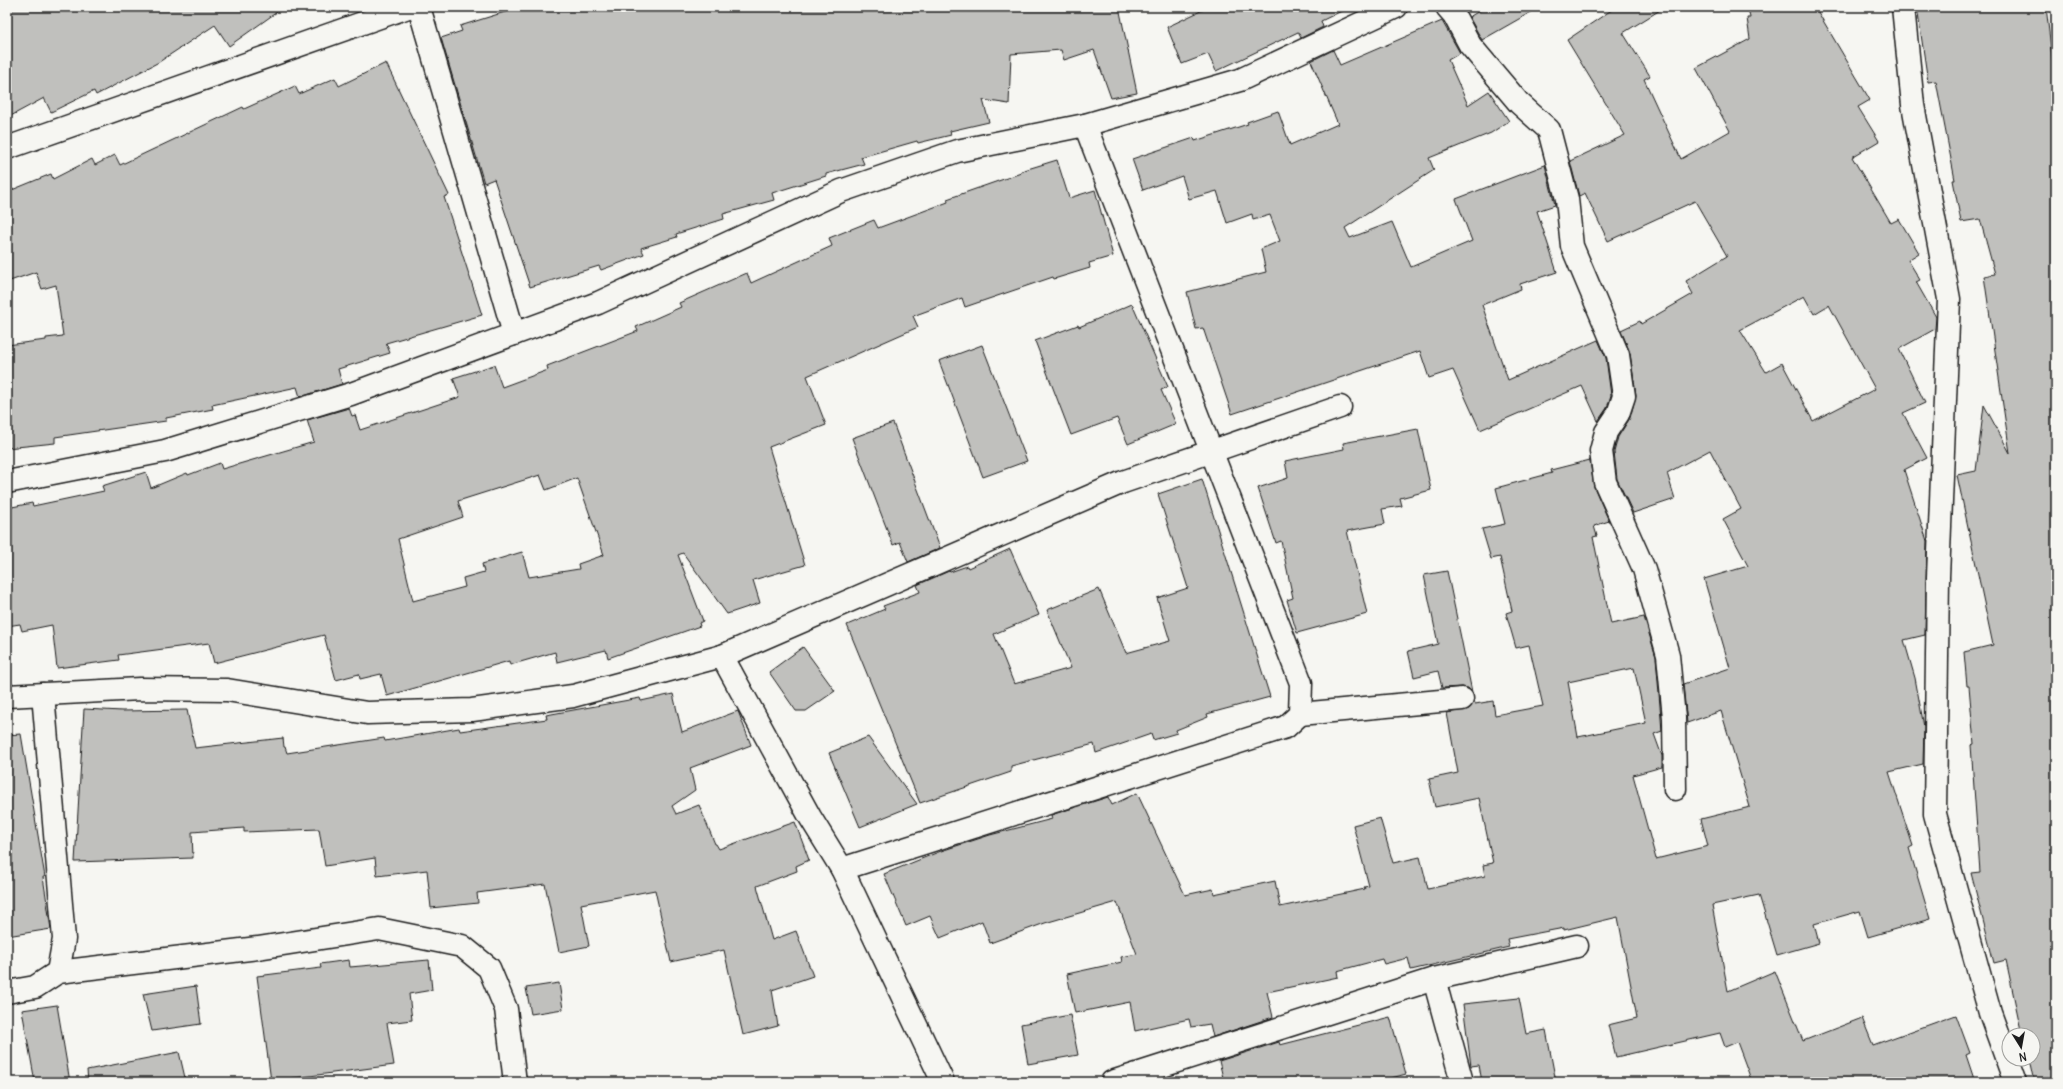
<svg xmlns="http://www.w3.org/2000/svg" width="2063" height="1089" font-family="Delius,sans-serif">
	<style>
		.building { fill: #c0c0bd; stroke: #1c1c1c; fill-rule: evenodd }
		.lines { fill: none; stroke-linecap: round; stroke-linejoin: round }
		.street-casing { stroke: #1c1c1c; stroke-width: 25 }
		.street { stroke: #f6f6f2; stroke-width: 22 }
	</style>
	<rect width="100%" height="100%" fill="#f6f6f2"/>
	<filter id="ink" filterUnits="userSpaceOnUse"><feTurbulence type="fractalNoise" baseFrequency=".025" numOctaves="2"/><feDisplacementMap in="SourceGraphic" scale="8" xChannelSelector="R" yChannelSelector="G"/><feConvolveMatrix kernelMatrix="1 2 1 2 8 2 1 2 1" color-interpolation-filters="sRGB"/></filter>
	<g filter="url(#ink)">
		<g class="building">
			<path d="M7 7H284L229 46 215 25 159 62 96 95 94 91 51 112 44 98 7 118Z"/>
			<path d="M521 7H1119L1137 93 1111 98 1094 50 1064 60 1061 50 1011 54 1009 104 983 100 989 122 950 131 951 135 918 143 917 141 861 157 864 164 826 174V176L772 193 774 200 723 214 724 219 676 234 677 237 641 248 644 254 601 270 599 266 530 287 494 179 484 183 441 38 462 31 460 26Z"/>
			<path d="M1209 7H1350L1321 21 1323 27 1301 38 1298 32 1216 71 1208 54 1182 64 1167 27Z"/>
			<path d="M1486 7H1540L1482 40 1469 17Z"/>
			<path d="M1616 7H1665L1623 33 1650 76 1644 79 1681 159 1730 131 1696 68 1750 39 1747 18H1750L1748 7H1815L1870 100 1858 107 1879 141 1852 157 1891 223 1899 219 1919 253 1908 260 1920 280 1916 282 1936 317 1935 329 1899 349 1925 403 1903 413 1927 458 1904 470 1927 541 1925 635 1904 640 1915 678 1924 727 1923 764 1889 772 1913 846 1909 848 1930 919 1868 937 1860 911 1814 924 1819 943 1777 955 1759 895 1712 905 1728 991 1775 971 1803 1041 1862 1018 1873 1045 1956 1015 1970 1053 1966 1055 1975 1082H1752L1737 1042 1725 1047 1720 1033 1616 1057 1608 1025 1637 1018 1618 917 1564 930V928L1507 939 1509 947 1411 970 1408 958 1384 964 1382 959 1337 971 1338 977 1267 992 1273 1017 1213 1037 1210 1024 1191 1027 1189 1019 1135 1031 1130 1002 1075 1013 1067 974 1122 962 1121 957 1137 954 1117 902 1045 923 990 943 982 921 940 938 930 916 906 926 884 874 941 851 990 835 1052 819 1051 815 1108 797 1112 805 1137 793 1185 895 1213 889 1214 894 1275 881 1280 907 1365 889 1364 887 1369 886 1353 825 1380 818 1393 863 1420 857 1428 889 1485 876 1483 865 1493 863 1479 798 1435 807 1429 779 1458 773 1447 713 1469 709 1474 700 1475 704 1493 701 1495 715 1543 706 1529 645 1516 648 1506 613 1512 611 1500 557 1491 559 1482 529 1505 524 1496 488 1552 473 1551 470 1590 460 1594 487 1609 521 1594 526 1597 536 1593 537 1611 624 1644 617 1656 657 1662 731 1654 734 1662 756V767L1633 775 1656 859 1708 846 1701 819 1750 807 1721 711 1687 723 1683 684 1730 668 1704 579 1748 566 1723 519 1741 509 1710 450 1667 473 1675 499 1633 513 1617 479 1614 452 1618 437 1630 418 1636 395 1630 353 1621 330 1640 321 1641 324 1693 294 1686 281 1727 256 1695 201 1608 241 1585 193 1579 196 1570 161 1625 135 1567 40ZM1804 296 1814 314 1829 305 1875 389 1813 421 1782 363 1766 372 1740 330ZM1634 668 1646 723 1578 737 1568 682Z"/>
			<path d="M1917 7H2046L2056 90V1082H2035L2030 1059H2033V1035H2022L2006 960 1994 963 1971 873 1980 872 1971 745 1974 744 1969 686H1967L1964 652 1993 645 1957 475 1976 471 1984 405 2010 453 1984 276 1995 274 1980 219 1961 222 1953 180H1955L1936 81 1928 82Z"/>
			<path d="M1442 21 1460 53 1448 60 1468 105 1489 91 1509 121 1491 133 1429 158 1434 170 1345 228 1350 238 1392 222 1411 267 1472 241 1456 199 1545 165 1555 205 1537 211 1557 272 1520 284 1521 289 1482 305 1508 380 1598 340 1606 358 1611 395 1607 408 1598 421 1582 386 1480 430 1453 370 1429 378 1420 351 1232 414 1203 328 1196 329 1187 292 1266 272 1261 249 1280 241 1270 215 1253 220 1252 214 1227 223 1217 191 1189 199 1182 176 1143 190 1132 159 1194 138 1195 141 1248 124 1247 122 1278 111 1290 145 1338 124 1311 61 1333 50 1340 65Z"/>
			<path d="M386 63 449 195 444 197 482 315 386 343 390 353 338 369 342 384 300 397 297 387 212 405 213 409 166 418V421L55 437V443L7 448V345L46 340V338L63 336 56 285 42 289 36 272 7 282V192L51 174 53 179 92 159 95 165 115 155 120 165 243 107 244 109 295 86 299 94 335 78 339 86Z"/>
			<path d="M1057 160 1069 198 1095 190 1113 256 1089 263 1090 268 1054 279 1053 277 965 307 962 298 913 316 918 327 807 376 826 425 769 447 805 565 753 580 760 603 727 614 683 553 678 555 703 621 699 623 700 626 608 658 606 650 557 662 555 652 510 665 509 661 387 696 381 674 360 679 359 674 336 680 324 635 214 663 209 643 118 655 119 660 57 668 52 625 22 631 20 624 7 626V508L32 503 33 506 104 491 102 486 146 472 151 488 187 473 188 475 220 463 222 469 314 442 307 420 349 408 352 416 355 415 360 430 460 397 453 378 494 365 502 387 548 370 547 366 638 331 636 327 681 307 679 303 747 273 751 283 832 246 829 238 874 220 878 228 948 202 947 199 1021 173V171ZM540 475 546 490 577 478 604 555 578 564 579 569 529 577 522 552 482 564 484 572 463 578 465 587 413 601 398 539 463 517 458 501Z"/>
			<path d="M1132 304 1168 387 1161 390 1176 424 1128 444 1117 418 1071 435 1035 341 1078 325 1079 327Z"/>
			<path d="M982 345 1027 461 983 477 939 361Z"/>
			<path d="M893 423 940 548 908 562 900 542 893 545 852 438Z"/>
			<path d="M1418 429 1431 490 1400 498 1402 506 1382 509 1385 524 1347 531 1367 614 1297 633 1287 600 1293 598 1281 541 1276 543 1258 488 1288 478 1285 461 1344 449 1343 443Z"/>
			<path d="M1202 479 1270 697 1207 714 1208 717 1176 730 1177 733 1153 740 1151 734 1096 753 1094 744 1011 766V772L920 803 847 625 885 609 883 606 920 592 917 585 949 571 950 572 967 566 968 568 1010 549 1039 615 994 634 1014 684 1071 668 1047 610 1099 589 1126 653 1170 641 1157 598 1188 588 1158 494Z"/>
			<path d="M1447 571 1461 638 1472 692 1468 688 1461 687 1442 688 1438 671 1414 677 1408 651 1438 644 1424 575Z"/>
			<path d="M803 647 835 691 806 711H796L769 672Z"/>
			<path d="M673 694 682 732 738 711 751 745 690 768 695 790 672 806 676 814 699 805 715 844H716L719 849 795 822 809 860 796 866 797 871 757 886 772 940 796 931 813 976 772 990 778 1026 743 1035 724 950 671 962 655 890 581 904 589 946 559 952 545 884 477 893 478 903 431 908 427 870 377 876 375 858 325 866 319 829 244 832V828L192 832 193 858 75 862 84 709 122 711 187 710 195 748 283 738 284 747H285L287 753 384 738 385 741 459 728 460 731 547 719 546 715 640 698 641 701Z"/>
			<path d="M21 734 45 877H43L51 929 7 936V735Z"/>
			<path d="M868 737 917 804 860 827 829 753Z"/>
			<path d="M349 960 350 967 429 960 432 990 409 994 412 1020 387 1023 394 1065 271 1081 257 976 321 968 320 964Z"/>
			<path d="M559 983 563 1009 531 1014 526 988Z"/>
			<path d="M196 986 201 1024 152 1031 143 994Z"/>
			<path d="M1519 998 1526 1034 1546 1030 1556 1082H1482L1479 1065 1471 1066 1463 1004Z"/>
			<path d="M57 1005 70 1082H35L22 1010Z"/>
			<path d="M1070 1015 1078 1055 1028 1064 1021 1024Z"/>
			<path d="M1390 1017 1406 1074 1377 1082H1224L1219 1061 1279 1042 1280 1045Z"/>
			<path d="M179 1052 186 1082H88L87 1070Z"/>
		</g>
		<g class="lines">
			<defs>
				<g id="street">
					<path d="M419 7 514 334"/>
					<path d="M1447 7 1454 15 1470 45 1519 103 1549 130 1567 199 1572 246 1618 355 1624 396 1618 414 1606 432 1601 451 1605 482 1644 569 1668 655 1674 718 1675 789"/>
					<path d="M1903 7 1913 105 1949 299 1938 577 1935 814 1990 1013 2015 1082"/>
					<path d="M7 148 408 7"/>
					<path d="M7 482 165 451 351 394 598 303 841 191 957 151 1085 125 1240 80 1396 7"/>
					<path d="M722 656 810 817 842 869 943 1082"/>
					<path d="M7 696 140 689 227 690 367 713 472 710 573 696 722 656 1123 482 1340 407"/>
					<path d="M1300 714 1462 699"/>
					<path d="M842 869 1286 727 1300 714 1301 683 1085 125"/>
					<path d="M58 972 258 948 379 929 462 946 489 968 506 1009 515 1082"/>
					<path d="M1434 979 1462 1082"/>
					<path d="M7 992 35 987 58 972 64 939 43 694"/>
					<path d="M1112 1082 1434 979 1577 946"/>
				</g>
			</defs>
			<use href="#street" class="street-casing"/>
			<use href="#street" class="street"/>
		</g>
	</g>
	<rect width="2063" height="1089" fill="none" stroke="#f6f6f2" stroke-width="24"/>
	<rect x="12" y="12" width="2039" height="1065" fill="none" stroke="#1c1c1c" stroke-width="1.5" filter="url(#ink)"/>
	<g transform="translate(2021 1047) rotate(169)"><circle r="19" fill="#f6f6f2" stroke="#9f9f9c"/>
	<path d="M0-3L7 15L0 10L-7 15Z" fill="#1c1c1c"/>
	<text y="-6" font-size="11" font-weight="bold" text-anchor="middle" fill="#1c1c1c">N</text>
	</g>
</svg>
